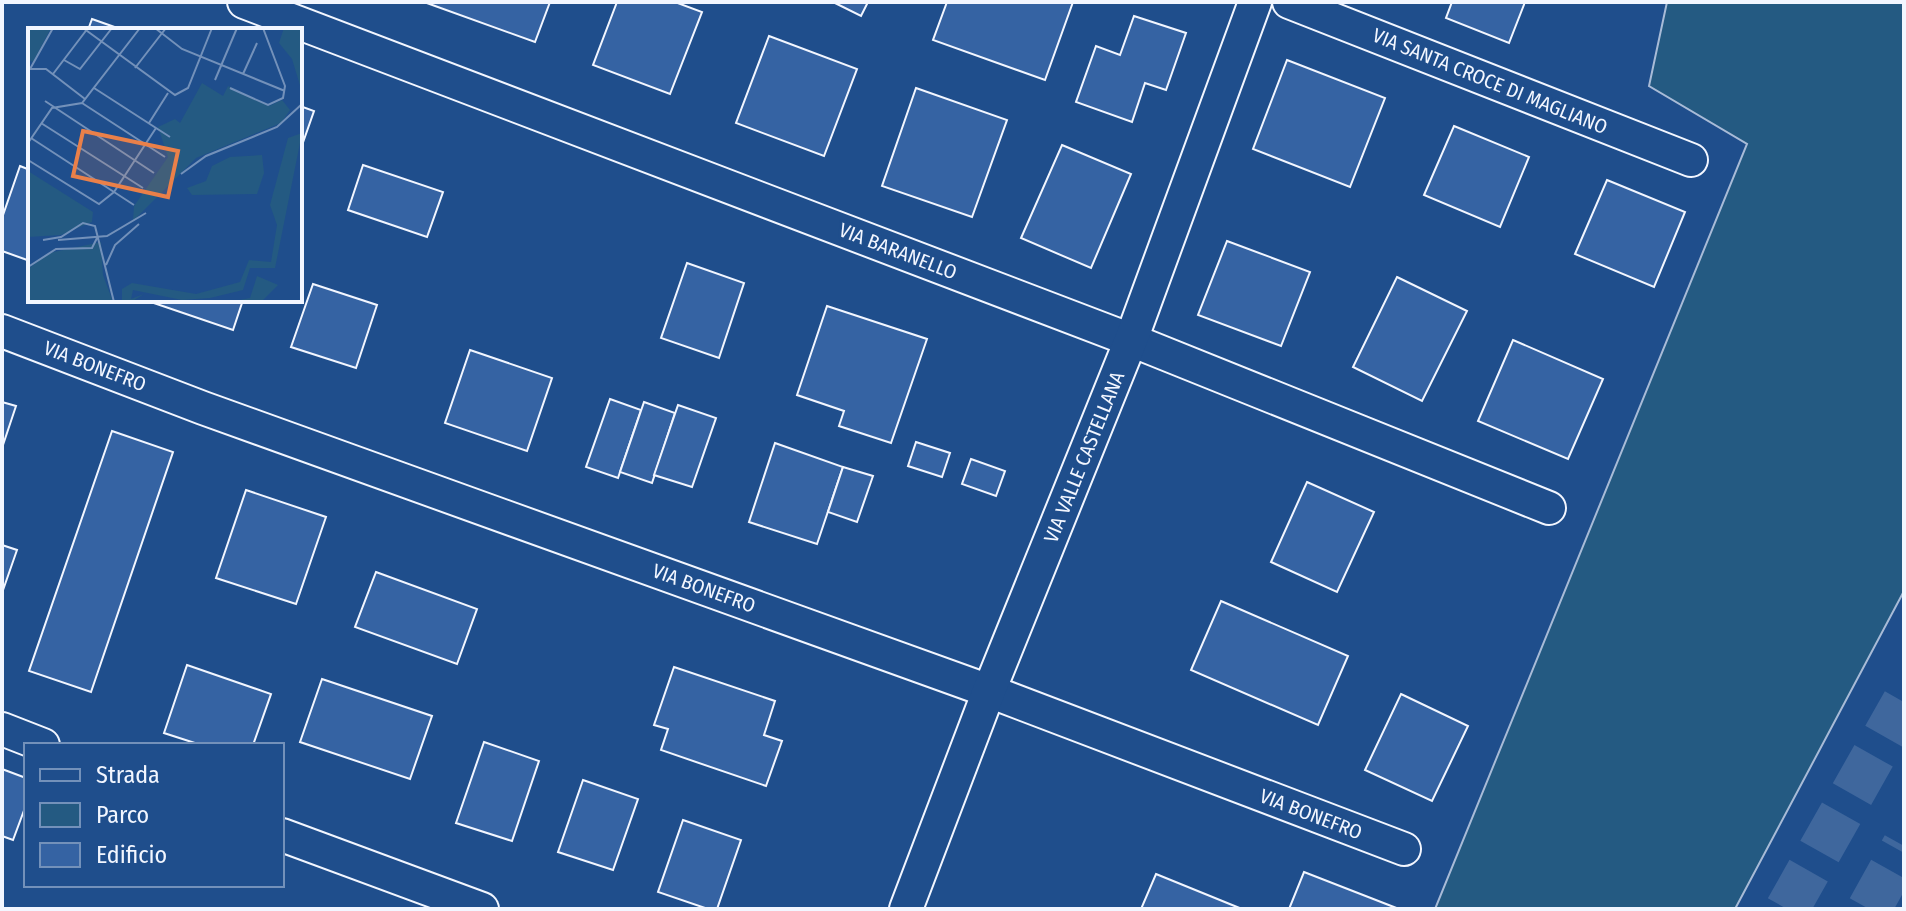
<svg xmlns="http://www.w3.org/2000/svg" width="1906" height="911" font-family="'Fira Sans Condensed',sans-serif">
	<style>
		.green { fill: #245a82; stroke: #a8bbd7; stroke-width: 2 }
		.building { fill: #3563a3; stroke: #f2f6ff; stroke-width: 2 }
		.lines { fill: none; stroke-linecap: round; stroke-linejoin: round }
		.trunk-tunnel { stroke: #3f679d; stroke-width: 44; stroke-dasharray: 44 22; stroke-linecap: butt }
		.minor-casing { stroke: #f2f6ff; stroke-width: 36 }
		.minor { stroke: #1f4e8c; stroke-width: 32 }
		.labels { text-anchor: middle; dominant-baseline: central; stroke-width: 6; stroke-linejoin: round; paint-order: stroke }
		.street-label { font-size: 20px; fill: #f2f6ff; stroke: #1f4e8c }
		.inset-road { fill: none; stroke: #7391ba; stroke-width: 2 }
		.view { fill: #ea8049; fill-opacity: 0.15; stroke: #ea8049; stroke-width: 4 }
		.inset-edge { fill: none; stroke: #f2f6ff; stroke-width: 4 }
	</style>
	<rect width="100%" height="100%" fill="#1f4e8c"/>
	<path class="green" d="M1667 2H1904V591L1735 909H1435L1747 144 1649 86Z"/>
	<g class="building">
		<path d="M424 2H550L535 42Z"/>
		<path d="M617 2H675L702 12 670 94 593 65Z"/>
		<path d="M833 2H868L861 16Z"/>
		<path d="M947 2H1073L1045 80 933 40Z"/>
		<path d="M1452 2H1525L1509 43 1446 18Z"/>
		<path d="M1134 16 1186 33 1166 90 1145 83 1132 122 1076 102 1096 46 1120 55Z"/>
		<path d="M92 19 123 30H88Z"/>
		<path d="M769 36 857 69 824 156 736 123Z"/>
		<path d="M1287 60 1385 98 1350 187 1253 149Z"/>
		<path d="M916 88 1007 120 972 217 882 186Z"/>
		<path d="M300 106 314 111 300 151Z"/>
		<path d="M1454 126 1529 157 1500 227 1424 195Z"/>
		<path d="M1062 145 1131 174 1091 268 1021 238Z"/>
		<path d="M363 165 443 192 427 237 348 210Z"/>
		<path d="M20 166 30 170V261L2 251V218Z"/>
		<path d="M1607 180 1685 212 1654 287 1575 254Z"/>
		<path d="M1227 241 1310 272 1281 346 1198 315Z"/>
		<path d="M687 263 744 283 719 358 661 338Z"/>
		<path d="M1397 277 1467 311 1422 401 1353 367Z"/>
		<path d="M313 284 377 305 356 368 291 347Z"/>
		<path d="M145 300H243L233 330Z"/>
		<path d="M827 306 927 339 891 443 839 426 844 411 797 395Z"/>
		<path d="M1513 340 1603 379 1568 459 1478 421Z"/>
		<path d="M470 350 552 378 527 451 445 423Z"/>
		<path d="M610 399 641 410 618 478 586 467Z"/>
		<path d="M2 402 16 406 2 448Z"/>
		<path d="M644 402 675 413 652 483 620 472Z"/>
		<path d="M678 405 716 418 692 487 654 475Z"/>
		<path d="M112 431 173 452 91 692 29 671Z"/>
		<path d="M916 442 950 453 942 477 908 466Z"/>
		<path d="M775 443 843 467 817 544 749 522Z"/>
		<path d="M971 459 1005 471 996 496 962 484Z"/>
		<path d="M843 467 873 476 857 522 828 512Z"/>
		<path d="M1307 482 1374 512 1337 592 1271 562Z"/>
		<path d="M246 490 326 517 296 604 216 578Z"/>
		<path d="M2 545 17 550 2 593Z"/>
		<path d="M376 572 477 609 457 664 355 627Z"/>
		<path d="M1221 601 1348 656 1318 725 1191 670Z"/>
		<path d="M187 665 271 694 253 745H201L164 733Z"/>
		<path d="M674 667 775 701 764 735 782 741 766 786 661 750 668 729 654 725Z"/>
		<path d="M322 679 432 716 410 779 300 742Z"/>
		<path d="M1401 694 1468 726 1432 801 1365 770Z"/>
		<path d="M484 742 539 761 512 841 456 823Z"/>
		<path d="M2 769 26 778V805L13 840 2 836Z"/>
		<path d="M583 780 638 799 613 870 558 852Z"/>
		<path d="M683 820 741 840 717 909H708L658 892Z"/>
		<path d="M1304 872 1399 909H1289Z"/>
		<path d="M1156 874 1242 909H1141Z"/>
	</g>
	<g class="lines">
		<g class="trunk-tunnel">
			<path d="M1787 909 1904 702"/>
			<path d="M1869 909 1904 846"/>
		</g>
		<defs>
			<g id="minor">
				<path d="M244 2 1131 340 1549 508"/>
				<path d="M1289 2 1691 160"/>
				<path d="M2 331 203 408 989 691 1404 849"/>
				<path d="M2 729 43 745"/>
				<path d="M282 835 482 909"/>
				<path d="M906 909 989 691 1131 340 1255 2"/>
			</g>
		</defs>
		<use href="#minor" class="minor-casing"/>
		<use href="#minor" class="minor"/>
	</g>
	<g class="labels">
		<g class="street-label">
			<text transform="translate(1490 81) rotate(22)">VIA SANTA CROCE DI MAGLIANO</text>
			<text transform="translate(898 251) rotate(21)">VIA BARANELLO</text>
			<text transform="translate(95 366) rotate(21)">VIA BONEFRO</text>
			<text transform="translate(1084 457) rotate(-68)">VIA VALLE CASTELLANA</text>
			<text transform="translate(704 588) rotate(20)">VIA BONEFRO</text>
			<text transform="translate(1311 814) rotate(21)">VIA BONEFRO</text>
		</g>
	</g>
	<g transform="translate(28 28)">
		<rect width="274" height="274" fill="#1f4e8c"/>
		<path d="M1 0H23L5 34 0 32ZM256 0H274V64L264 31 251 15ZM174 55 195 68 200 58 241 78 254 72 262 82 253 95 168 130 105 193 106 178 140 129 130 99 147 91 152 95ZM274 105 247 240H222L215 262 182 270 154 272 105 262 103 271 116 266 103 274H94V261L104 255 168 266 212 254 221 232 243 234 249 197 242 177 260 110ZM234 127 236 145 229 166 164 167 159 160 178 153 184 138 202 129ZM0 143 65 184 64 194 33 207 0 209ZM73 214 75 247 85 274H0V241L21 225ZM229 248 250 257 233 274H202L222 270Z" fill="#245a82"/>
		<path class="inset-road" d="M55 0 147 67 160 60 184 0M127 0 154 21 257 63M36 32 52 41 84 0M107 40 138 0M0 41H18L57 71M2 41 25 0M25 46 60 0M215 46 229 15M187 52 209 0M66 60 142 109M202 60 240 77 255 70 257 58 235 0M17 73 126 145M54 75 137 129M13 95 115 160M121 95 140 65M3 110 106 177M0 115 24 80 54 75 112 0M0 132 71 176 86 164 128 100M153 146 178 128 249 99 274 76M15 212 33 209 55 195 67 198 86 274M30 212 79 208 118 185M78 237 87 217 111 196M0 239 28 221 64 220 70 208"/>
		<path class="view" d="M55 103 150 123 140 169 45 148Z"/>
		<rect width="274" height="274" class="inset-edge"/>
	</g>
	<rect width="1906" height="911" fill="none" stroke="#f2f6ff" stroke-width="8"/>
	<rect x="24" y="743" width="260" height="144" fill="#1f4e8c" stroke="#7391ba" stroke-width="2"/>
	<rect x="40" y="769" width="40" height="12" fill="#1f4e8c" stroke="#7391ba" stroke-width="2"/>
	<text x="96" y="783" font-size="24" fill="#f2f6ff">Strada</text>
	<rect x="40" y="803" width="40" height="24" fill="#245a82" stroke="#7391ba" stroke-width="2"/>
	<text x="96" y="823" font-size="24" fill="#f2f6ff">Parco</text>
	<rect x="40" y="843" width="40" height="24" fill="#3563a3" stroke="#7391ba" stroke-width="2"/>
	<text x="96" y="863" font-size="24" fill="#f2f6ff">Edificio</text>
</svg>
